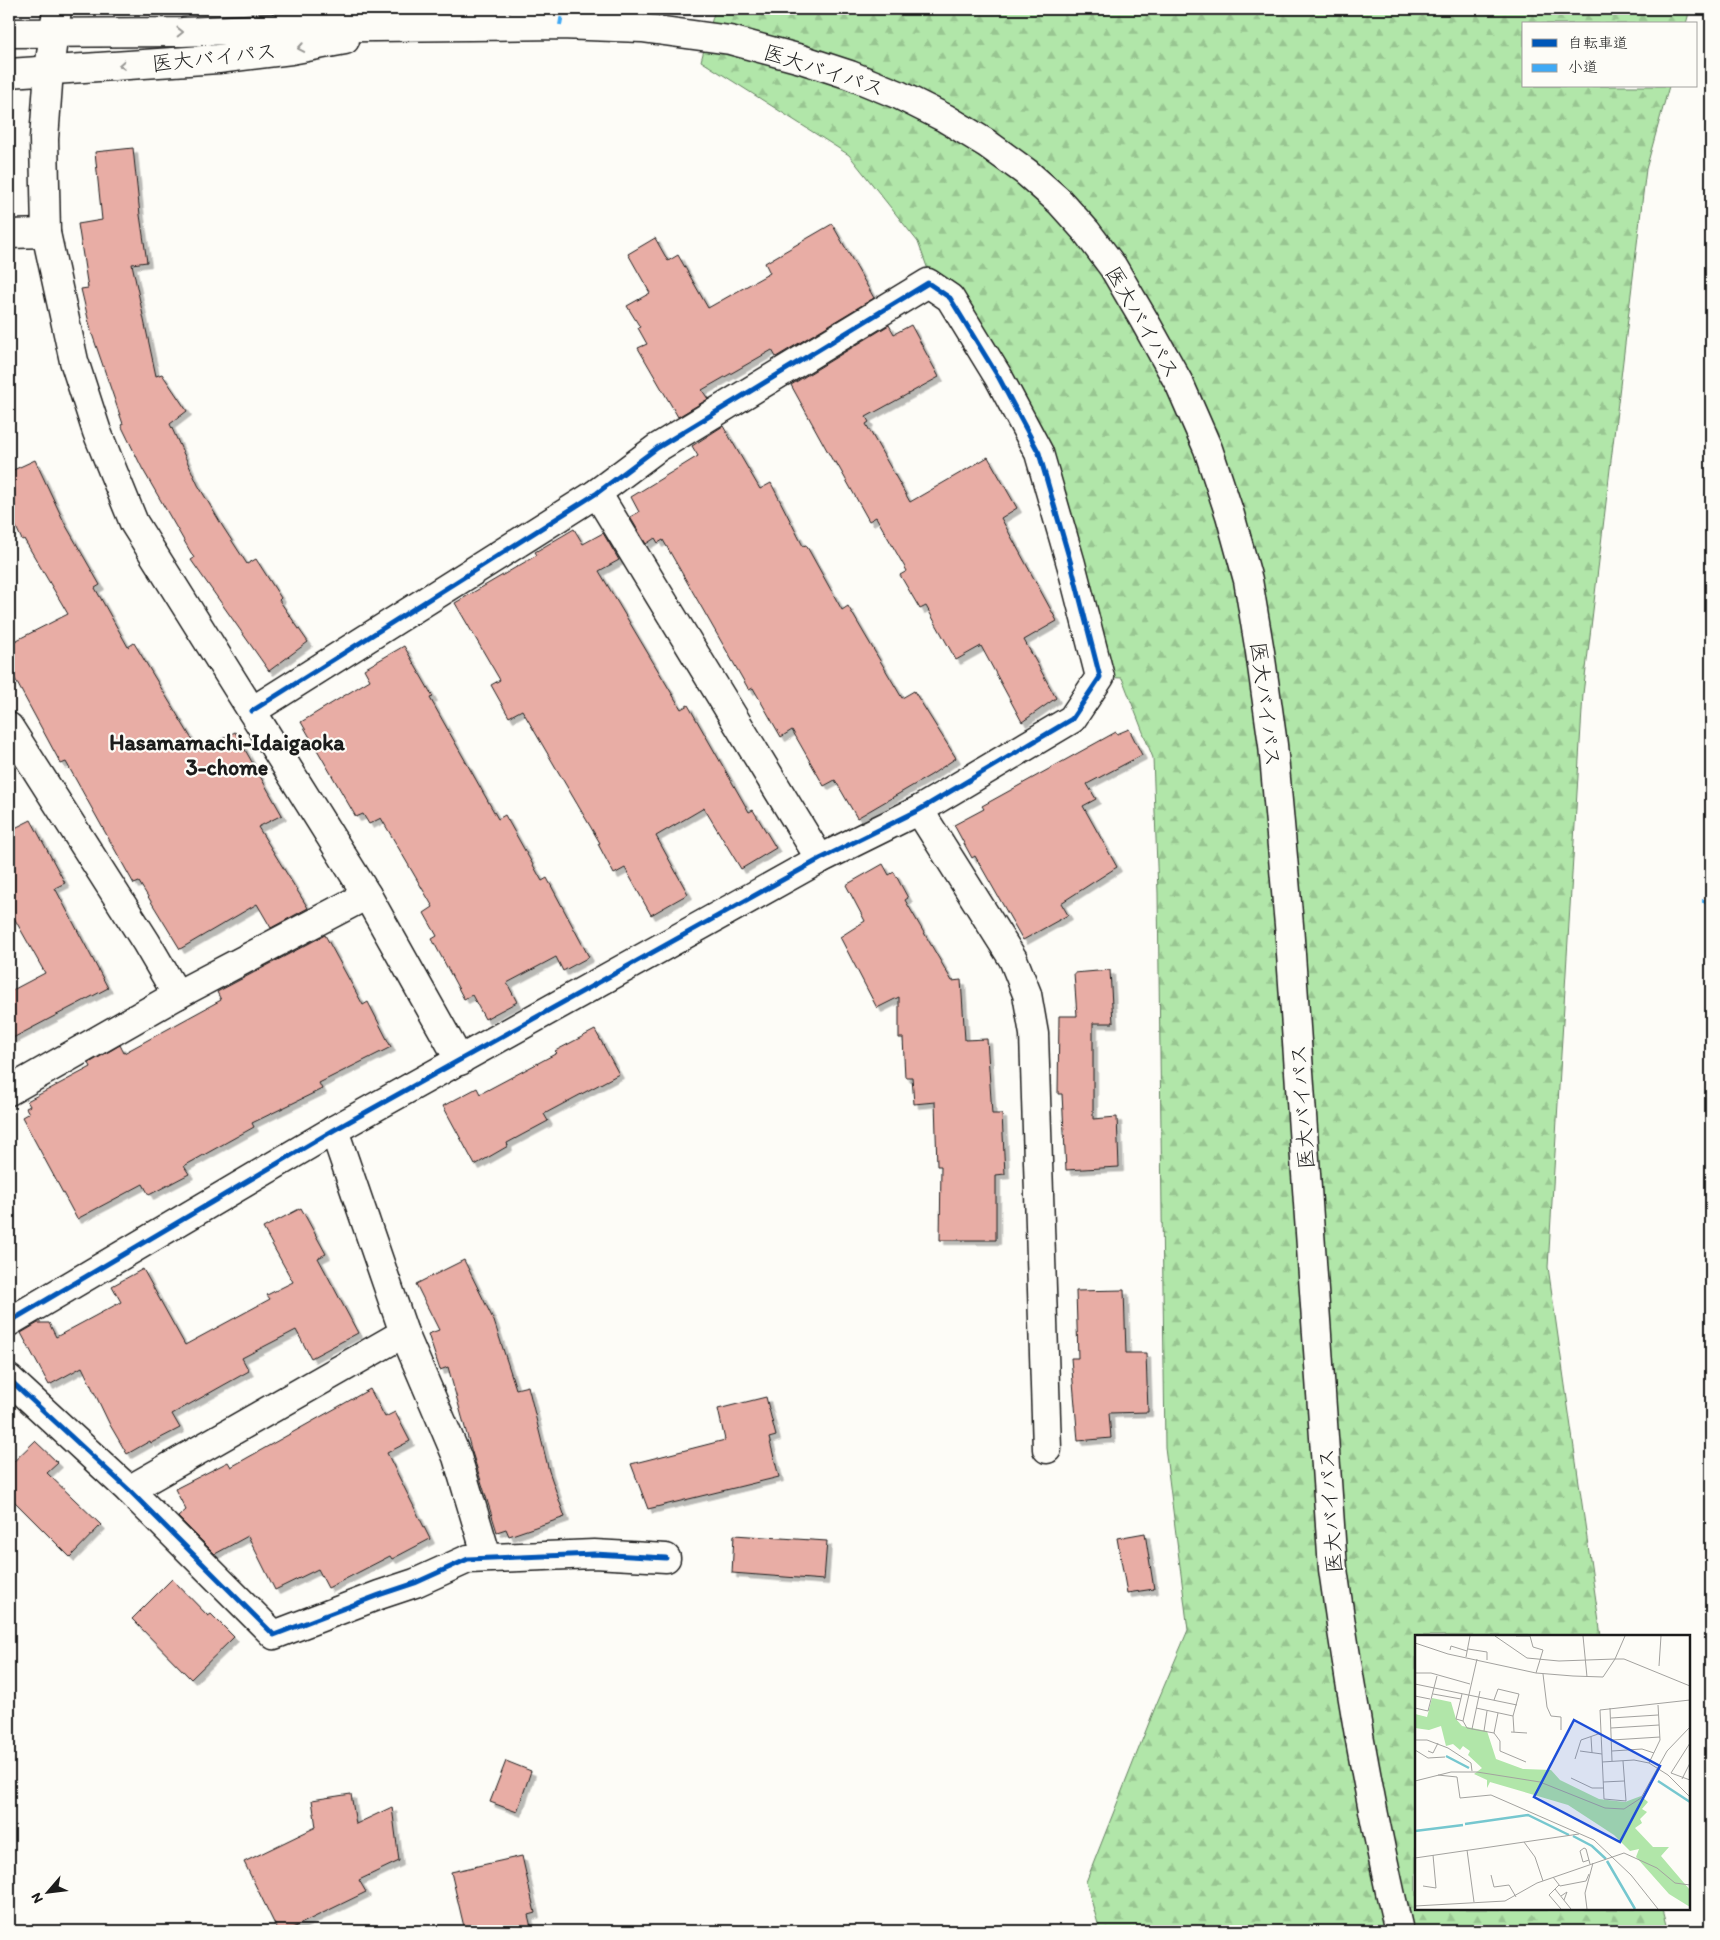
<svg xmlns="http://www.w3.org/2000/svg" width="1720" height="1940" font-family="Itim,'Klee One',sans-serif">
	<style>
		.forest { fill: url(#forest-firs); stroke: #668162 }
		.building { fill: #e8ada5; stroke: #1c1c1c; filter: url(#shadow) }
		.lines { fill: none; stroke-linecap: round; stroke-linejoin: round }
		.minor-casing { stroke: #1c1c1c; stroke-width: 31 }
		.tertiary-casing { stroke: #1c1c1c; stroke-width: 31 }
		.secondary-casing { stroke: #1c1c1c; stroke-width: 31 }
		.minor { stroke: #fdfcf7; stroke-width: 28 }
		.tertiary { stroke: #fdfcf7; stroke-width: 28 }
		.secondary { stroke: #fdfcf7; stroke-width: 28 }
		.quiet { stroke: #3fa9f5; stroke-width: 4; stroke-dasharray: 8 4; stroke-linecap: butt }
		.cycleway-casing { stroke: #fdfcf7; stroke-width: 8 }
		.cycleway { stroke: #0057b8; stroke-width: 5 }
		.oneway { stroke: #989794 }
		.labels { text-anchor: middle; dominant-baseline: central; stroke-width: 4.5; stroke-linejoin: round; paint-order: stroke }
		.street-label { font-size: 21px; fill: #1c1c1c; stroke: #fdfcf7 }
		.neighbourhood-label { font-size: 22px; font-weight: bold; fill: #1c1c1c; stroke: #fdfcf7 }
		.inset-river { fill: none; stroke: #76c7cf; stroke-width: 2.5 }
		.inset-road { fill: none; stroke: #a3a29f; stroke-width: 1 }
		.view { fill: #1d4ed8; fill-opacity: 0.15; stroke: #1d4ed8; stroke-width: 2.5 }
		.inset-edge { fill: none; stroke: #1c1c1c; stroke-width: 2.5 }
	</style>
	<defs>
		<pattern id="forest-firs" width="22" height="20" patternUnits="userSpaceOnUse" patternTransform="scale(1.25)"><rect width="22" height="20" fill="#b1e6a9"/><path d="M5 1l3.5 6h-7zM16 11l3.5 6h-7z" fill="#98c591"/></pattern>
		<filter id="shadow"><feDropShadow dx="4.5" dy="4.5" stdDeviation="0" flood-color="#0004"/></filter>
	</defs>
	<rect width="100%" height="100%" fill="#fdfcf7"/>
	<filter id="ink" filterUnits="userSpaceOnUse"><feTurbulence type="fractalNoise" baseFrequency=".02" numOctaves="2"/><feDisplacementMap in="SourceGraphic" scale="10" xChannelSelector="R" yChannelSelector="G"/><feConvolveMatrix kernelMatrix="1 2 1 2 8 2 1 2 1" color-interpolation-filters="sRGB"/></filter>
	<g filter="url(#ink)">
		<path class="forest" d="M715 9H1690L1686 24H1524V86H1669L1646 169 1583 694 1548 1267 1601 1636H1416V1909H1663L1669 1931H1100L1086 1882 1156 1705 1188 1630 1165 1447 1158 893 1153 758 1122 678 1100 677 1046 447 931 278 918 242 849 155 701 61Z"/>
		<g class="building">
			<path d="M133 148 140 215 147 262 132 264 156 376 162 374 187 411 170 424 198 485 223 527 247 564 256 559 281 598 279 600 308 642 269 671 191 560 194 558 142 468 121 425 123 424 91 331 81 289 88 288 78 224 102 220 95 152Z"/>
			<path d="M832 224 874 298 776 357 772 350 702 390 708 399 678 417 638 348 647 344 638 328 640 327 627 306 650 293 628 254 655 238 668 261 678 255 708 308 770 273 765 263Z"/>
			<path d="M889 325 894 334 911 325 939 377 866 417 869 422 866 424 910 502 988 457 1017 508 1001 518 1057 621 1024 640 1056 698 1022 722 981 646 956 660 926 606 920 609 900 575 907 571 876 517 869 521 836 462 834 463 791 385Z"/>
			<path d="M723 426 760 489 771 483 803 546 806 545 842 610 848 606 902 698 914 691 956 758 931 775 857 818 835 780 824 786 792 730 781 737 753 688 749 690 663 540 658 543 655 538 646 544 630 517 639 512 631 497 698 456 692 446Z"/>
			<path d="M35 460 65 524 100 585 95 588 128 647 134 643 199 751 235 732 282 815 258 827 308 908 271 928 257 904 180 949 139 882 134 884 66 762 61 764 9 668V644L68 614 24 539 22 540 9 512V472Z"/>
			<path d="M574 529 583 544 603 533 619 560 599 571 681 709 688 705 749 812 753 810 776 848 741 869 704 808 656 836 688 894 651 915 625 868 614 874 598 844 600 843 522 710 509 717 491 685 500 680 455 603 537 555 535 552Z"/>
			<path d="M404 646 433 697 430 698 498 819 505 815 542 881 547 878 589 957 563 971 556 957 507 983 517 1002 485 1019 472 995 464 999 432 939 437 936 424 913 433 907 381 818 369 824 363 814 356 817 301 722 370 680 364 669Z"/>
			<path d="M1129 729 1142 755 1087 784 1096 799 1083 806 1117 867 1061 903 1068 915 1023 940 975 856 972 858 954 825 984 809 982 806 1116 732 1117 734Z"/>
			<path d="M31 820 65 883 55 888 108 988 9 1040V992L45 973 9 909V831Z"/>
			<path d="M883 864 889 875 894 872 908 898 905 900 952 981 961 980 965 1040 987 1039 992 1114H1002L1005 1174 996 1175V1240H940L941 1166H937L935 1102 914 1104 912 1077H905L903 1038H899V997L877 1008 840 937 865 921 846 885Z"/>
			<path d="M325 935 363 1005 368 1002 391 1047 319 1083 322 1089 252 1123 254 1127 184 1166 189 1174 149 1195 143 1184 77 1219 22 1117 29 1113 26 1108 30 1106 27 1101 91 1067 89 1063 120 1045 124 1053 221 1000 217 992Z"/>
			<path d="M1110 970 1113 1023H1093V1119L1117 1117 1119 1167 1066 1170 1062 1094H1058L1059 1016H1077L1074 973Z"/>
			<path d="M595 1030 619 1074 544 1114 548 1121 507 1143 508 1146 475 1165 443 1106 477 1088 480 1094 557 1053 555 1051Z"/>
			<path d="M301 1208 326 1254 318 1258 358 1333 311 1358 296 1330 242 1358 249 1371 172 1414 180 1428 151 1443 150 1441 127 1454 110 1425 82 1367 49 1385 21 1333 38 1323H49L56 1337 121 1302 112 1286 143 1269 185 1345 270 1299 267 1295 293 1282 263 1228Z"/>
			<path d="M464 1260 494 1321 516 1389 528 1386 549 1471 565 1517 509 1536 506 1529 497 1532 471 1449 448 1367 440 1370 428 1334 439 1330 416 1284Z"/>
			<path d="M1124 1290 1126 1353H1146L1148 1412 1109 1413 1111 1438 1078 1441 1071 1358H1078L1076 1291Z"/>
			<path d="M370 1389 385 1417 395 1412 410 1441 387 1453 430 1539 392 1559 390 1556 328 1588 318 1569 275 1590 248 1536 215 1554 178 1517 186 1510 175 1489 228 1462 231 1467Z"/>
			<path d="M766 1397 776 1436 769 1438 779 1477 648 1509 631 1464 725 1440 718 1409Z"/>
			<path d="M35 1441 58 1463 47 1473 101 1525 70 1557 9 1496V1466Z"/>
			<path d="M1145 1533 1154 1589 1127 1593 1117 1538Z"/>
			<path d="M734 1535 827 1541 824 1580 732 1573Z"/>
			<path d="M172 1579 208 1616 211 1614 234 1637 191 1679 132 1619Z"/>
			<path d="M506 1761 531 1771 517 1812 490 1802Z"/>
			<path d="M351 1794 356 1824 392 1807 399 1861 359 1880 366 1892 286 1931H278L244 1862 316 1827 312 1800Z"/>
			<path d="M522 1856 535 1913 528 1915 532 1931H465L451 1872Z"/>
		</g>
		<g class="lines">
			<defs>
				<g id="minor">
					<path d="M49 70 44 139 46 233 74 361 97 432 134 523 367 895 460 1061"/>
					<path d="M9 234 46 233"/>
					<path d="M597 493 820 859"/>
					<path d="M9 727 146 942 177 995"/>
					<path d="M919 810 1013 959 1027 994 1034 1034 1047 1449"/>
					<path d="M9 1091 177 995 367 895"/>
					<path d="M334 1130 404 1333 457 1457 487 1557"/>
					<path d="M9 1322 334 1130 820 859 919 810 1072 719 1100 677 1071 564 1039 453 999 378 950 298 928 283 657 448 597 493 252 711"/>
					<path d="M9 1379 129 1490 274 1635 379 1595 415 1583 468 1559 594 1554 666 1558"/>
					<path d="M129 1490 404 1333"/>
				</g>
				<path id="tertiary" d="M49 70 57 9"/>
				<g id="secondary">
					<path d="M9 33 182 32 282 28 560 25 642 28 730 40 801 59 850 75 899 95 945 118 986 143 1026 172 1059 201 1086 231 1113 267 1144 320 1180 385 1208 449 1230 515 1248 580 1260 652 1273 745 1289 925 1333 1569C1350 1691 1371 1812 1399 1931"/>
					<path d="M9 73 218 59 291 50 345 40"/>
				</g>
			</defs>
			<use href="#minor" class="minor-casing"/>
			<use href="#tertiary" class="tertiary-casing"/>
			<use href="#secondary" class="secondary-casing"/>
			<use href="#minor" class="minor"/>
			<use href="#tertiary" class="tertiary"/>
			<use href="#secondary" class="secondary"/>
			<g class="quiet">
				<path d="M560 25 563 9"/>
				<path d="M1702 901H1711"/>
			</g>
			<defs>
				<g id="cycleway">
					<path d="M9 1322 334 1130 820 859 919 810 1072 719 1100 677 1071 564 1039 453 999 378 950 298 928 283 657 448 597 493 252 711"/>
					<path d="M9 1379 129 1490 274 1635 379 1595 415 1583 468 1559 594 1554 666 1558"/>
				</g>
			</defs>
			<use href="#cycleway" class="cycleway-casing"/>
			<use href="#cycleway" class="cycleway"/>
		</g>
		<defs><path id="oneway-chevron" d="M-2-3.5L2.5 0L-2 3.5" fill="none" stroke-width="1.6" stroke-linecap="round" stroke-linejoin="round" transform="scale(1.25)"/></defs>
		<g class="oneway">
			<use href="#oneway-chevron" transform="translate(180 32) rotate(-1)"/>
			<use href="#oneway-chevron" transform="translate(301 48) rotate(170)"/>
			<use href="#oneway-chevron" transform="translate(122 65) rotate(177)"/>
		</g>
	</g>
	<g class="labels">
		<g class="street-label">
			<text transform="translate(214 57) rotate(-6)">医大バイパス</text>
			<text transform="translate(824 70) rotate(18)">医大バイパス</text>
			<text transform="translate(1143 322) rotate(60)">医大バイパス</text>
			<text transform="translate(1266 704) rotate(83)">医大バイパス</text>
			<text transform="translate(1302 1107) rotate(-94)">医大バイパス</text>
			<text transform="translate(1330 1511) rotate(-94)">医大バイパス</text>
		</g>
		<g class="neighbourhood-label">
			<text x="227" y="742">Hasamamachi-Idaigaoka<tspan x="227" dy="25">3-chome</tspan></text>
		</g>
	</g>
	<g transform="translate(1415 1635)">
		<rect width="275" height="275" fill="#fdfcf7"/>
		<path d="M17 63 36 67 41 84 47 91 72 96 81 124 108 134 136 135 145 145 184 164 210 167 226 161 233 167 227 174 232 177 225 184 227 188 220 193 238 212H254L246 221 275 255V272L254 259 221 222 224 214 215 216 199 200 153 170 75 147 72 153V145L59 139 67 133 53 120 55 116 48 111 45 115 38 109 31 111 26 91 14 95 0 93V79L12 82Z" fill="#b1e6a9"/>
		<path class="inset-river" d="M31 121 54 133M243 146 275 167M50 189 113 180 154 200M0 196 48 190M158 201 177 211 191 224M192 226 220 274"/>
		<path class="inset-road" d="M80 1 112 23 144 26 200 24 210 1M101 1H115L118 12 128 15 121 38M168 1 172 42M0 8 33 19 121 38 158 41 188 42 200 24H209L275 51M53 14 72 17V25M35 15 36 11 52 16M51 22 55 1M244 31 246 1M0 38H16L55 49M128 39 132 72 136 81 146 82V95M0 49 102 70M65 56 57 94 79 98 85 106V116L111 127M18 59 46 64M47 59 41 84 48 86M0 61 15 64M79 65 83 54 104 59 98 81 99 97M0 73 13 76 22 41M61 73 98 81M195 73 197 126M196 83 243 80M196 93 244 90M57 94 52 93 48 86 62 24M69 96 72 76M96 97 112 98M79 98 83 78M176 102 177 118M0 105H12L33 113 56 128 57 136M197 105 245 102M0 115 13 123 30 122M13 116 18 118 23 108M165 116 187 119M197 116 227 114 239 118M160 124 166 105 186 98M208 126 211 166 189 164 185 75 275 65M187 127 219 125 234 128 253 140 275 162M234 128 245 105 243 70M256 138 275 108M256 138 275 145M23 140 42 142 45 163 76 160 179 205 216 240 243 274M156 143 177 153H188M267 144 275 128M0 146 36 137H62L125 147 190 173 209 174 226 163 252 116 275 92M188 147 209 146M109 207 120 222 128 246M52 215 59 267M0 223 164 199M174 225 168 227 165 216 169 213 171 214 175 229M76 240 79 252 94 250 101 262M138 242 145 251 171 246 174 239M144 250 134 260 146 274M8 251 21 253 18 220M140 254 156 274M146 261 152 257 149 265M0 271 90 266 122 248 209 218 242 233 260 248 275 250M172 274 170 258 178 228"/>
		<path class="view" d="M159 85 245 131 205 207 119 162Z"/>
		<rect width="275" height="275" class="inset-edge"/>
	</g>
	<rect width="1720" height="1940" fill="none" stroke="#fdfcf7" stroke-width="30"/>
	<rect x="15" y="15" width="1690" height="1910" fill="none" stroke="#1c1c1c" stroke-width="2" filter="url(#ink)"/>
	<rect x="1522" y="22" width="175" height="65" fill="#fdfcf7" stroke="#a3a29f"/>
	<rect x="1532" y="39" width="25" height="8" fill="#0057b8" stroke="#a3a29f"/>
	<text x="1568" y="48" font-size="15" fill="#1c1c1c">自転車道</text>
	<rect x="1532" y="64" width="25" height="8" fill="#3fa9f5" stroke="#a3a29f"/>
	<text x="1568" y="72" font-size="15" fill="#1c1c1c">小道</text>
	<g transform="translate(48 1892) rotate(242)" stroke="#fdfcf7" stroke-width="4" paint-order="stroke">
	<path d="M0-4L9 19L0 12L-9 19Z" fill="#1c1c1c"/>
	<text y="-8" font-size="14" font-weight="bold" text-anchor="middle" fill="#1c1c1c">N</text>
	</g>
</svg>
